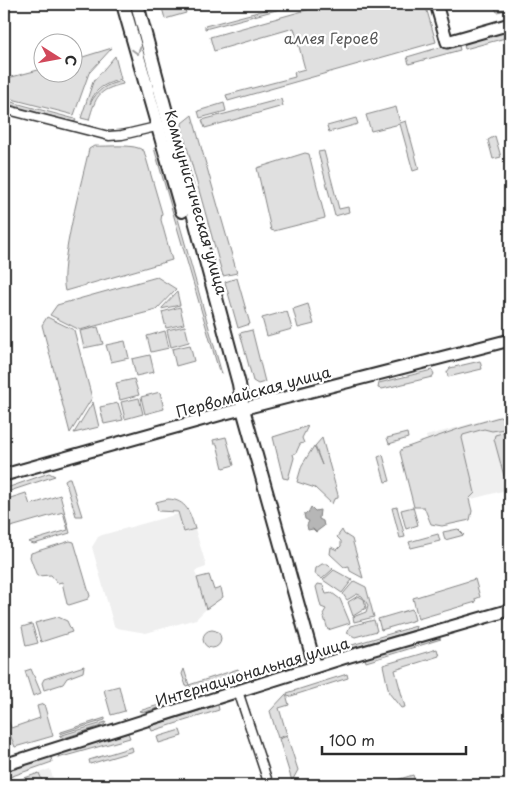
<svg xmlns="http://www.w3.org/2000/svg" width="514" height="789" font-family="'Playpen Sans',sans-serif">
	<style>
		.built { fill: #efefef }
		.green { fill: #e0e0e0; stroke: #868686 }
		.water { fill: #b6b6b6; stroke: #7e7e7e }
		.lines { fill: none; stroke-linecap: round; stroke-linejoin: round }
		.street-casing { stroke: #2b2b2b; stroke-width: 11 }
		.secondary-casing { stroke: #2b2b2b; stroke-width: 15 }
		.primary-casing { stroke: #2b2b2b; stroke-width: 16 }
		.street { stroke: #fff; stroke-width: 8 }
		.secondary { stroke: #fff; stroke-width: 11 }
		.primary { stroke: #fff; stroke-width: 12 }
		.oneway { stroke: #a0a0a0 }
		.labels { text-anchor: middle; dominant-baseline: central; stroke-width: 4.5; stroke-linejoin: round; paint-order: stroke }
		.park-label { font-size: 15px; fill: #585858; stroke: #fff }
		.street-label { font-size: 15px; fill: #2b2b2b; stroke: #fff }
	</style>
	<rect width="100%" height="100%" fill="#fff"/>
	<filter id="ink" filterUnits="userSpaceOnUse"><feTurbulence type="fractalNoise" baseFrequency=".02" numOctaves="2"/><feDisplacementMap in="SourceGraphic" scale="10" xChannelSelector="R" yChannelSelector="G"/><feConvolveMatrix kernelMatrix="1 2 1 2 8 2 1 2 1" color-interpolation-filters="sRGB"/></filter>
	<g filter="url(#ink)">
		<g class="built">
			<path d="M510 413V489L445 506 426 436Z"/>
			<path d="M178 514 184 532 195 529 206 565V567L195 571 206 609 196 619 146 633 117 628 114 626 92 547 98 537 102 535Z"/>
			<path d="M50 769 55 785H4Z"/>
		</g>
		<g class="green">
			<path d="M161 4H183L186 13 165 19Z"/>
			<path d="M288 4H299L205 29V26Z"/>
			<path d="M328 4H425L436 42 228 101 226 95 295 77 294 72 305 69 294 28 214 51 210 37Z"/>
			<path d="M493 4H510V9L497 12Z"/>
			<path d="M507 29 509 37 465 49 463 41Z"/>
			<path d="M458 42 460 50 409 64 407 57Z"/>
			<path d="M112 48 89 73 74 115 4 97V79L42 69V72H72L73 60Z"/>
			<path d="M115 56 121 79C106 84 95 87 90 104 98 89 105 85 122 81L123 84C98 90 96 96 89 120L81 118 93 82Z"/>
			<path d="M281 99 283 106 205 128 202 120Z"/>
			<path d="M4 100 75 119 76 121 72 122 4 103Z"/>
			<path d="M224 103 226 111 200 118 198 111Z"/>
			<path d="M396 107 400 123 406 121 419 169 413 171 400 124 371 131 366 115Z"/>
			<path d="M192 115 237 273 223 276 183 133 182 123Z"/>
			<path d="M356 118 358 124 329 132 327 126Z"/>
			<path d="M495 136 501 157 493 159 488 140Z"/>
			<path d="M94 146C108 147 135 143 144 151L162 213 161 220 172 260 65 291C58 267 83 177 89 149Z"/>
			<path d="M154 148H158L222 374 219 371Z"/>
			<path d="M324 151 339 209 348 207 349 212 335 216 318 152Z"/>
			<path d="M305 153 309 154 325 218 274 231 271 230 257 168Z"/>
			<path d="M157 277 176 289 156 310 80 330 50 315 57 305Z"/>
			<path d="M237 278 250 324 238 328 225 282Z"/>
			<path d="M177 292 180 305 161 309Z"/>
			<path d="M308 304 314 324 298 328 293 309Z"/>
			<path d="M180 307 184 324 166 328 162 312Z"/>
			<path d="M287 311 292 329 267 336 262 318Z"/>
			<path d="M47 317 74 330 92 398 70 433 42 325Z"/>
			<path d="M185 326 189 342 171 347 167 330Z"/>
			<path d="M98 327 103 344 84 348 80 331Z"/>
			<path d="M252 330 265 382 258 384 253 381 240 333Z"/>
			<path d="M165 331 169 348 151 352 147 336Z"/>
			<path d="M125 341 129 358 111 362 106 345Z"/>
			<path d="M190 345 194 361 176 366 172 349Z"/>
			<path d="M150 355 154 372 136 376 132 359Z"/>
			<path d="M480 361 482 369 448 377 447 372 450 368Z"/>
			<path d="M432 370 434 374 432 377 382 389 378 388 379 383Z"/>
			<path d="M134 379 139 395 120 400 116 383Z"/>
			<path d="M160 392 164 409 145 414 141 397Z"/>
			<path d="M139 398 143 414 125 419 121 402Z"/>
			<path d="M93 402 99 427 74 433Z"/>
			<path d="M118 403 123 420 104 424 100 407Z"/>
			<path d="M510 414V428L492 431 484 429 463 435 462 438 475 493 469 499 472 511 470 520 442 526 431 524 424 507H414L400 452 402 449 461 428Z"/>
			<path d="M308 426 302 438 304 443 300 444 296 453 293 454 294 458 288 479 283 478 273 437Z"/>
			<path d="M510 431V477L504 476 494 439 495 435Z"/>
			<path d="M407 433 408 438 389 444 387 438Z"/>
			<path d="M226 437 234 465 223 468 217 444H214L213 440Z"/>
			<path d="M322 438 338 495V498L334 499 332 504 315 488 297 482 302 465 314 446 322 465 315 446Z"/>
			<path d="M383 455 390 481 385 482 378 457Z"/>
			<path d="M49 473 55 476 4 493V489Z"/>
			<path d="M68 478H70L82 516H76L65 480Z"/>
			<path d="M26 493 30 505 60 495 70 533 34 544 28 542 68 530 63 512 4 529V500Z"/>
			<path d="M168 499C187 500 190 513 195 529L184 532 178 512 158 511 156 502Z"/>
			<path d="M397 507 405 537 400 538 392 508Z"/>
			<path d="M413 507 418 525 406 529 401 510Z"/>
			<path d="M458 529 464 535 445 540 443 532Z"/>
			<path d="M342 530 344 534 352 539 363 578 350 571 349 566 344 567 330 554 331 547 337 550 341 546V541L337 537Z"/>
			<path d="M438 534 440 541 411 548 409 542Z"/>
			<path d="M70 541 74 542 90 596 88 599 69 605 67 604 62 582 58 583 51 575 37 576 30 557 31 553Z"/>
			<path d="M322 564H328L333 569 322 579 315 574 316 568Z"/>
			<path d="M334 570 352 580 342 593 323 580Z"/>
			<path d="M209 575 214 590 221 588 223 597 206 609 197 578Z"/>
			<path d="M475 579 480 597 475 599 476 602 418 619 413 598Z"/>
			<path d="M354 581 366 587 374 617 354 622 353 617 366 612 368 605 362 596 357 594 347 600 343 594Z"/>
			<path d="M318 584 323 585 326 594 332 593 340 599 350 623 328 630 323 614 326 609 321 607 316 587Z"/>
			<path d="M358 596 364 599 366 608 353 616 348 602Z"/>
			<path d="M412 609 415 620 381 630 378 619Z"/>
			<path d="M58 617 67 621 72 632 41 642 35 623Z"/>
			<path d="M374 620 377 631 355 637 347 633 350 626Z"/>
			<path d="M32 624 38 643 26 646 22 627Z"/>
			<path d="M416 626 415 630 343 651 342 648Z"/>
			<circle cx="212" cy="639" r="9"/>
			<path d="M435 637 441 639 366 662 365 658Z"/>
			<path d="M437 649 439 656 395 670 405 707 401 708 389 693 383 665Z"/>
			<path d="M84 666 83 672 67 678 63 684 44 690 42 683 44 679Z"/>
			<path d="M31 669 41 693 33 696 25 671Z"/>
			<path d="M184 669 189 685 238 669 240 677 194 691 189 685 186 686 182 674Z"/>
			<path d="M347 674 348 678 288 697 287 693Z"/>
			<path d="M119 686 125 711 111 715 104 690Z"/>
			<path d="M286 694 289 705 279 708 287 735 278 738 270 711Z"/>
			<path d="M179 699 178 702 145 712 139 711Z"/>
			<path d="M44 704 53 736 15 747 4 719V708L11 728 40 718 37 706Z"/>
			<path d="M218 705 219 710 152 731 150 726Z"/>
			<path d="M105 718V720L60 734 61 732Z"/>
			<path d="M106 722 104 725 64 738 59 736Z"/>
			<path d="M180 730 182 736 159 743 157 737Z"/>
			<path d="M128 733 130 738 58 758 59 754Z"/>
			<path d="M287 736 298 770 292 781 279 739Z"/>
			<path d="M132 747 133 751 90 764 89 760Z"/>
			<path d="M51 757 52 762 4 779V772Z"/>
			<path d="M39 773 44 785H41L39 782 31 785H4Z"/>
			<path d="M413 775 416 784 390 785V782Z"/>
		</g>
		<path class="water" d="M311 507 315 511 320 510 319 519 323 521 324 526 316 532 313 529 308 530 307 525 309 521 305 519 304 514 308 513Z"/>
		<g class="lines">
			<defs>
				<g id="street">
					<path d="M4 109 109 136 122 135 160 126"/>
					<path d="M238 691 269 785"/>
				</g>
				<g id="secondary">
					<path d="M436 4 447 42 510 24"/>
					<path d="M4 475 222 414 510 340"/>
					<path d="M4 765 343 658 510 610"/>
				</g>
				<g id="primary">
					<path d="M123 4 182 211"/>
					<path d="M137 4 239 384 243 409 315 666"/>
				</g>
			</defs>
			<use href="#street" class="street-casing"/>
			<use href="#secondary" class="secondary-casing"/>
			<use href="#primary" class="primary-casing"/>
			<use href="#street" class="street"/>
			<use href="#secondary" class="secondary"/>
			<use href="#primary" class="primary"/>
		</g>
		<defs><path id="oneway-chevron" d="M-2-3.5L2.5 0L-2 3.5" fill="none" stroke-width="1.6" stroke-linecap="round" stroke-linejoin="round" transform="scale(1.25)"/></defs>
		<use class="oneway" href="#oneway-chevron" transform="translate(137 51) rotate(74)"/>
	</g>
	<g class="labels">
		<g class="park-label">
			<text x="331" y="37">аллея Героев</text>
		</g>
		<g class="street-label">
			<text transform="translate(197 202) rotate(74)">Коммунистическая улица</text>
			<text transform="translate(253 391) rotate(-15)">Первомайская улица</text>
			<text transform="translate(252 671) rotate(-17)">Интернациональная улица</text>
		</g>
	</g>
	<rect width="514" height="789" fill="none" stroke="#fff" stroke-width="20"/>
	<rect x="10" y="10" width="494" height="769" fill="none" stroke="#2b2b2b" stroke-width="2" filter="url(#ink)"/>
	<g transform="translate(58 58) rotate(101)"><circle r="24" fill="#ffffff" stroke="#aaaaaa"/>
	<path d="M0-4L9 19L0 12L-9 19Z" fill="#d1495b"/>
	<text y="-8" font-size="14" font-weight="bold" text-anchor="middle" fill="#2b2b2b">С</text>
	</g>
	<path d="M322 746v8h144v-8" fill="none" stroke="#2b2b2b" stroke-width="2.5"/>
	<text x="329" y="746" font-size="15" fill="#2b2b2b" stroke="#ffffff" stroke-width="4" paint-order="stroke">100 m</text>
</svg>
